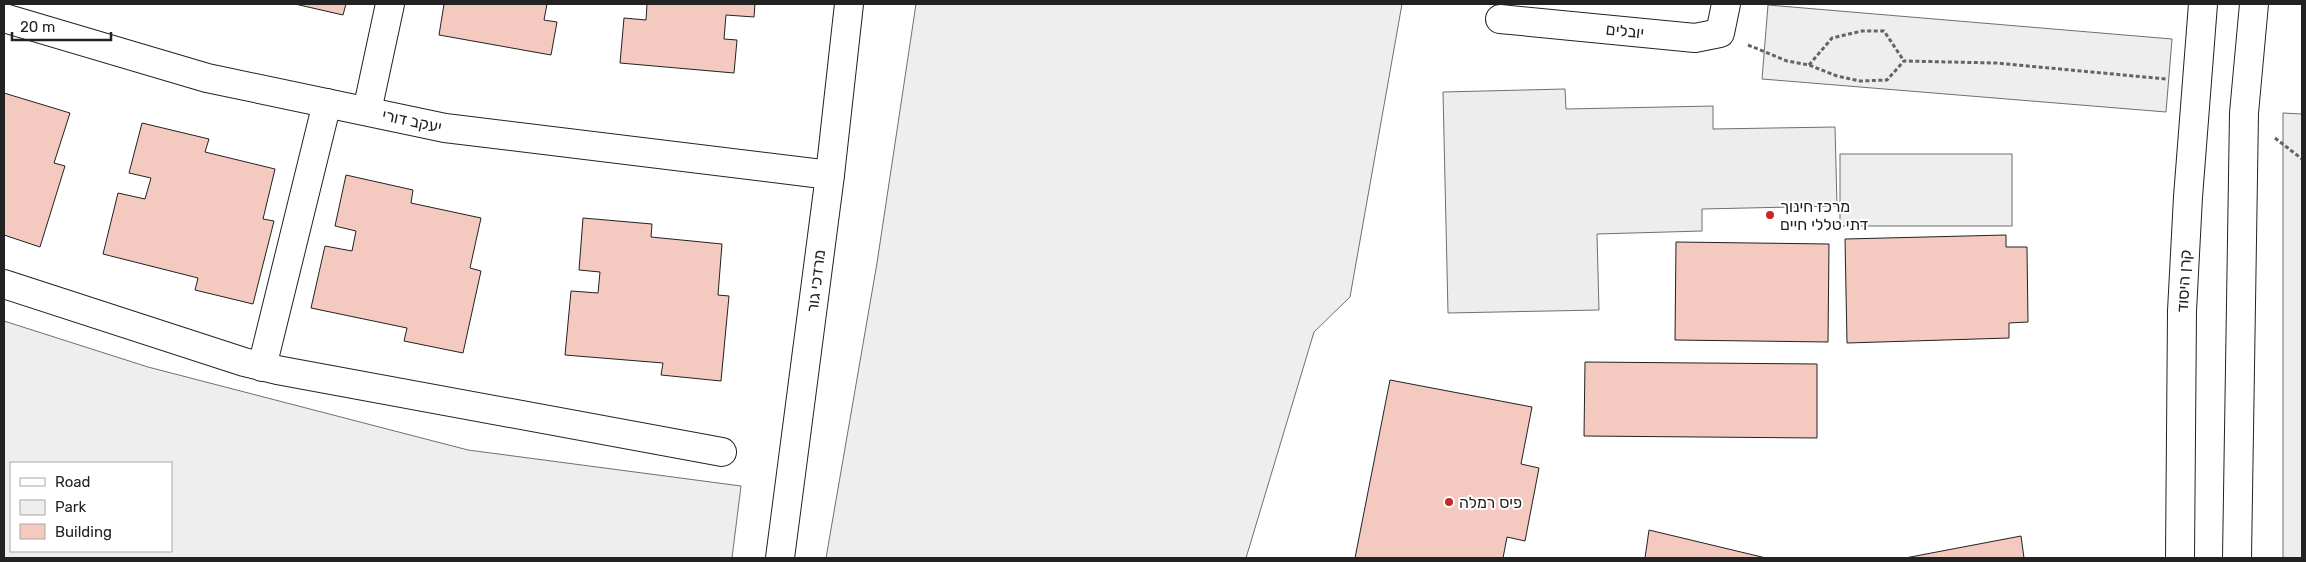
<svg xmlns="http://www.w3.org/2000/svg" width="2306" height="562" font-family="Rubik,Heebo,sans-serif">
	<style>
		.green { fill: #eee; stroke: #6f6f6f; fill-rule: evenodd }
		.parking { fill: #ededed; stroke: #6f6f6f }
		.building { fill: #f3c9c0; stroke: #222 }
		.lines { fill: none; stroke-linecap: round; stroke-linejoin: round }
		.minor-casing { stroke: #222; stroke-width: 30 }
		.major-casing { stroke: #222; stroke-width: 30 }
		.path { stroke: #646464; stroke-width: 3; stroke-dasharray: 4 2.5; stroke-linecap: butt }
		.minor { stroke: #fff; stroke-width: 28 }
		.major { stroke: #fff; stroke-width: 28 }
		.poi-dot { fill: #c62828; stroke: #fff; stroke-width: 2 }
		.labels { text-anchor: middle; dominant-baseline: central; stroke-width: 4; stroke-linejoin: round; paint-order: stroke }
		.street-label { font-size: 16px; fill: #222; stroke: #fff }
		.poi-label { font-size: 16px; fill: #222; stroke: #fff; text-anchor: start }
	</style>
	<rect width="100%" height="100%" fill="#fff"/>
	<g class="green">
		<path d="M916 4H1402L1350 297 1314 332 1246 558H826L877 263Z"/>
		<path d="M1768 5 2172 39 2166 112 1762 79Z"/>
		<path d="M2283 113 2302 114V558H2283Z"/>
		<rect x="1840" y="154" width="172" height="72"/>
		<path d="M4 321 148 367 468 450 741 486 732 558H4ZM171 463V551H11V463Z"/>
	</g>
	<path class="parking" d="M1565 89 1566 109 1713 106V129L1835 127 1837 206 1702 209V231L1597 234 1599 310 1448 313 1443 92Z"/>
	<g class="building">
		<path d="M295 4H346L343 15Z"/>
		<path d="M444 4H547L544 20 557 22 551 55 439 35Z"/>
		<path d="M647 4H755L754 17 726 15 724 39 737 40 734 73 620 63 624 18 646 20Z"/>
		<path d="M4 93 70 113 54 163 65 166 40 247 4 235Z"/>
		<path d="M142 123 209 139 205 152 275 169 263 219 274 221 253 304 195 290 198 278 103 254 118 193 145 199 151 178 129 173Z"/>
		<path d="M346 175 413 190 411 203 481 218 470 268 481 271 463 353 404 341 407 328 311 308 325 246 352 251 356 231 335 226Z"/>
		<path d="M583 218 652 224 651 237 722 244 718 295 729 296 721 381 661 375 663 363 565 355 571 291 598 293 600 272 579 270Z"/>
		<path d="M2006 235V247H2027L2028 322 2009 323V338L1847 343 1845 239Z"/>
		<path d="M1676 242 1829 244 1828 342 1675 340Z"/>
		<path d="M1585 362 1817 364V438L1584 436Z"/>
		<path d="M1390 380 1532 407 1521 464 1539 468 1525 541 1507 537 1503 558H1355Z"/>
		<path d="M1649 530 1766 558H1645Z"/>
		<path d="M2021 536 2024 558H1905Z"/>
	</g>
	<g class="lines">
		<defs>
			<g id="minor">
				<path d="M4 18 207 78 445 128 830 175"/>
				<path d="M1500 19 1695 38 1720 33 1726 4"/>
				<path d="M367 111 390 4"/>
				<path d="M4 284 244 362 277 370 722 452"/>
				<path d="M262 367 327 103"/>
				<path d="M780 558 830 175 849 4"/>
			</g>
			<g id="major">
				<path d="M2180 558 2182 311 2188 197 2203 4"/>
				<path d="M2237 558 2244 113 2254 4"/>
			</g>
		</defs>
		<use href="#minor" class="minor-casing"/>
		<use href="#major" class="major-casing"/>
		<g class="path">
			<path d="M1748 45 1787 61 1809 65 1837 76 1860 81 1887 80 1904 61 1996 63 2166 79"/>
			<path d="M1809 65 1832 38 1862 31H1884L1904 61"/>
			<path d="M2275 138 2302 159"/>
		</g>
		<use href="#minor" class="minor"/>
		<use href="#major" class="major"/>
	</g>
	<g class="poi-dot">
		<circle cx="1770" cy="215" r="5"/>
		<circle cx="1449" cy="502" r="5"/>
	</g>
	<g class="labels">
		<g class="street-label">
			<text transform="translate(1625 31) rotate(6)">יובלים</text>
			<text transform="translate(412 121) rotate(12)">יעקב דורי</text>
			<text transform="translate(816 281) rotate(-83)">מרדכי גור</text>
			<text transform="translate(2184 281) rotate(-87)">קרן היסוד</text>
		</g>
		<g class="poi-label">
			<text x="1780" y="206">מרכז חינוך<tspan x="1780" dy="18">דתי טללי חיים</tspan></text>
			<text x="1459" y="502">פיס רמלה</text>
		</g>
	</g>
	<rect width="2306" height="562" fill="none" stroke="#222222" stroke-width="10"/>
	<rect x="10" y="462" width="162" height="90" fill="#ffffff" stroke="#a7a7a7"/>
	<rect x="20" y="478" width="25" height="8" fill="#ffffff" stroke="#a7a7a7"/>
	<text x="55" y="487" font-size="15" fill="#222222">Road</text>
	<rect x="20" y="500" width="25" height="15" fill="#eeeeee" stroke="#a7a7a7"/>
	<text x="55" y="512" font-size="15" fill="#222222">Park</text>
	<rect x="20" y="524" width="25" height="15" fill="#f3c9c0" stroke="#a7a7a7"/>
	<text x="55" y="537" font-size="15" fill="#222222">Building</text>
	<path d="M12 32v8h99v-8" fill="none" stroke="#222222" stroke-width="2.5"/>
	<text x="20" y="32" font-size="15" fill="#222222" stroke="#ffffff" stroke-width="4" paint-order="stroke">20 m</text>
</svg>
